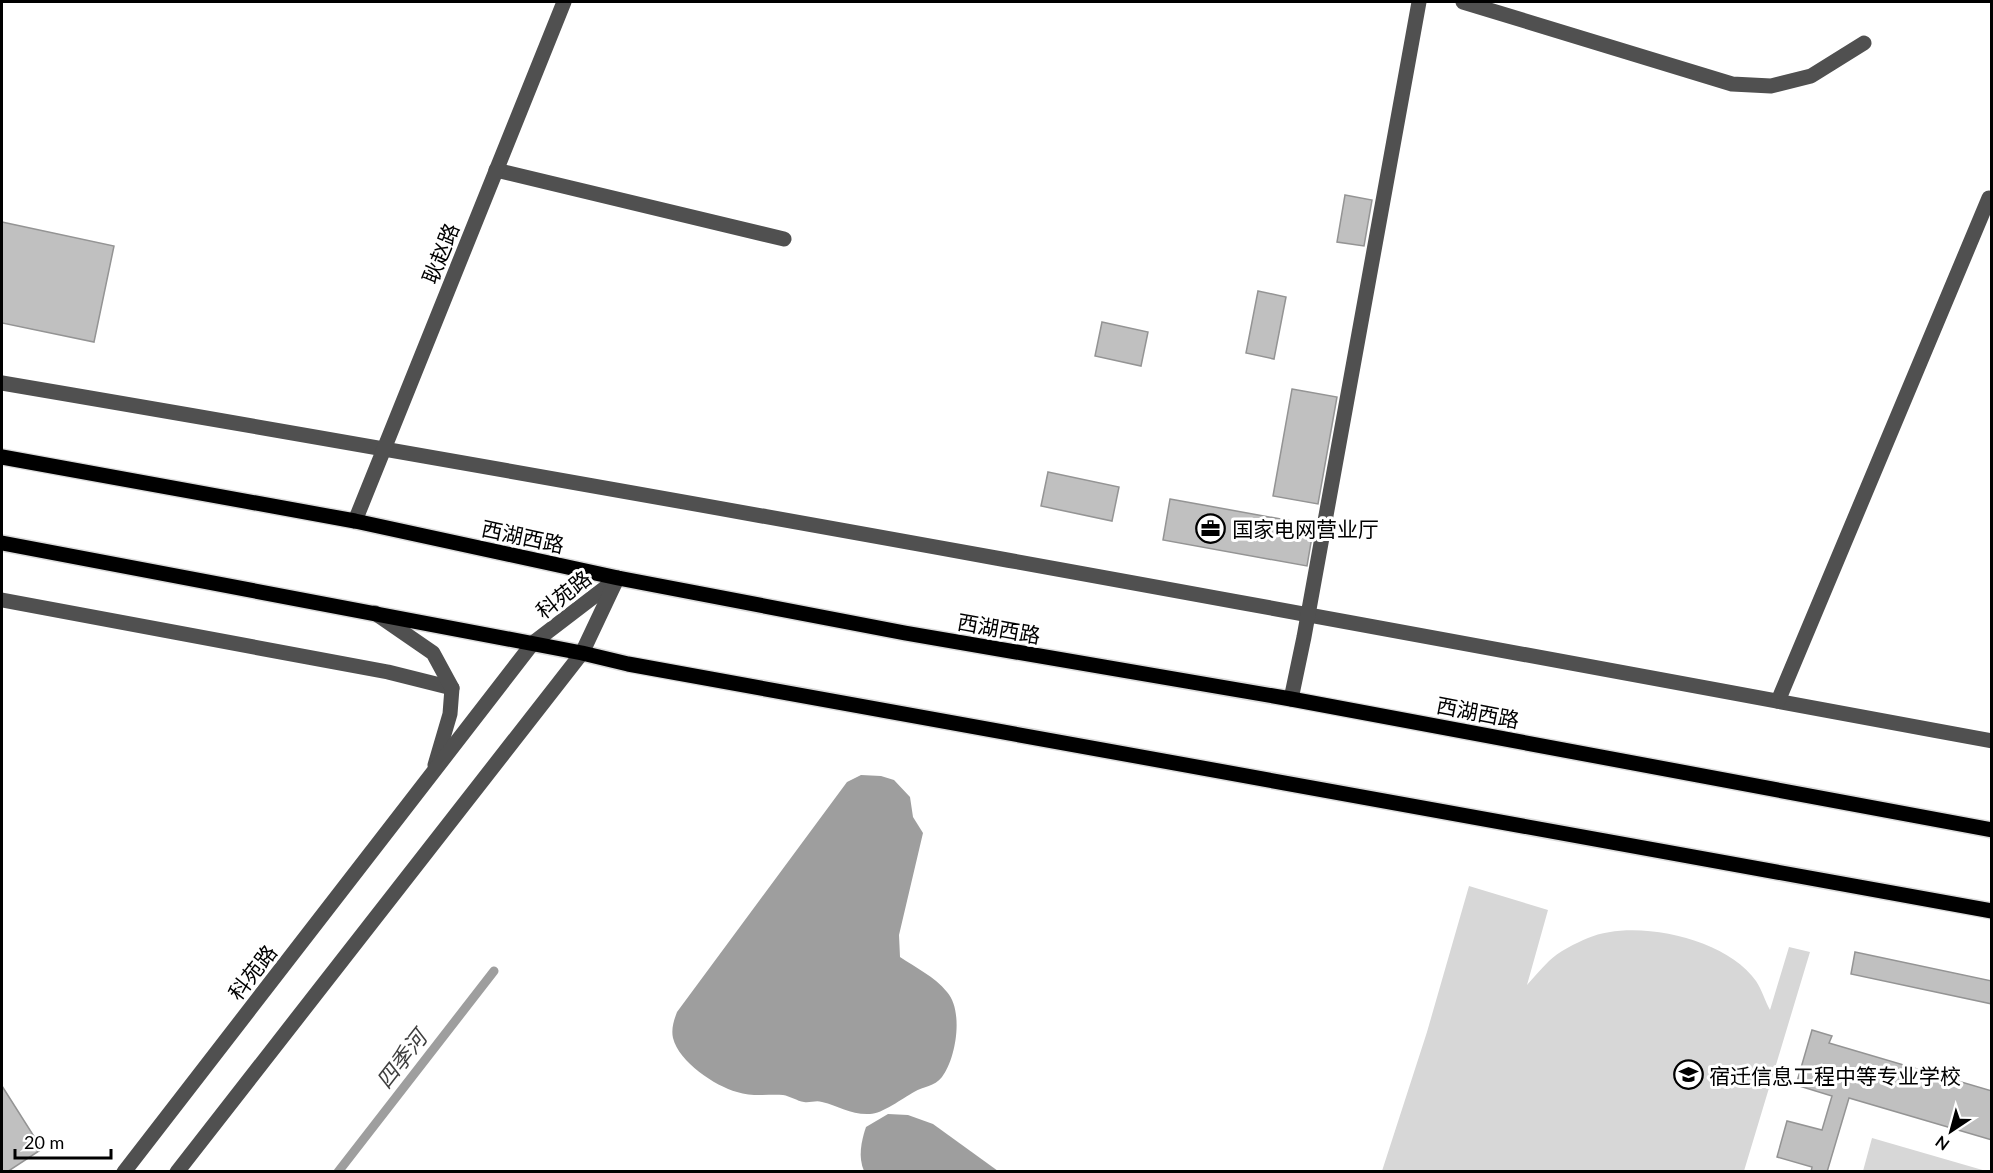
<svg xmlns="http://www.w3.org/2000/svg" width="1993" height="1173" font-family="Lato,'Noto Sans SC',sans-serif">
	<style>
		.green { fill: #d7d7d7 }
		.water { fill: #9e9e9e }
		.lines { fill: none; stroke-linecap: round; stroke-linejoin: round }
		.stream { stroke: #9e9e9e; stroke-width: 9 }
		.building { fill: #c0c0c0; stroke: #949494; stroke-width: 1.5 }
		.major-casing { stroke: #dbdbdb; stroke-width: 18 }
		.minor { stroke: #505050; stroke-width: 15 }
		.major { stroke: #000; stroke-width: 15 }
		.labels { text-anchor: middle; dominant-baseline: central; stroke-width: 6; stroke-linejoin: round; paint-order: stroke }
		.street-label { font-size: 21px; fill: #000; stroke: #fff }
		.poi-label { font-size: 21px; fill: #000; stroke: #fff; text-anchor: start }
		.water-label { font-size: 22px; font-style: italic; fill: #3f3f3f; stroke: #fff }
	</style>
	<rect width="100%" height="100%" fill="#fff"/>
	<g class="green">
		<path d="M1469 886 1548 910 1527 985C1534 977 1541 969 1549 961 1558 952 1576 943 1588 938 1635 918 1726 938 1756 981 1762 990 1765 1001 1770 1010L1789 947 1810 952 1744 1171H1382L1427 1032Z"/>
		<path d="M1872 1138 1986 1171H1863Z"/>
	</g>
	<g class="water">
		<path d="M861 775 881 776 894 780 910 797 913 817 923 833 899 935 900 957C916 968 934 976 947 992 964 1011 956 1059 942 1077 934 1087 924 1086 914 1092 903 1098 882 1114 870 1114 851 1115 839 1106 822 1102 816 1100 810 1103 804 1102 797 1101 790 1096 783 1095 768 1094 752 1097 737 1092 715 1086 679 1062 673 1038 671 1029 674 1020 677 1012L847 782Z"/>
		<path d="M888 1114 908 1115 933 1124 998 1171H864C858 1157 861 1142 866 1127Z"/>
	</g>
	<g class="lines">
		<path class="stream" d="M338 1172 494 971"/>
	</g>
	<g class="building">
		<path d="M1345 195 1372 200 1364 246 1337 242Z"/>
		<path d="M2 222 114 246 94 342 2 323Z"/>
		<path d="M1258 291 1286 297 1274 359 1246 353Z"/>
		<path d="M1102 322 1148 332 1141 366 1095 356Z"/>
		<path d="M1292 389 1337 397 1318 504 1273 496Z"/>
		<path d="M1048 472 1119 487 1112 521 1041 506Z"/>
		<path d="M1170 499 1314 525 1307 566 1163 540Z"/>
		<path d="M1855 952 1992 981V1004L1851 974Z"/>
		<path d="M1812 1030 1832 1036 1829 1043 1992 1091V1140L1849 1098 1827 1172H1811L1812 1167 1777 1157 1787 1121 1822 1130 1832 1096 1796 1085Z"/>
		<path d="M2 1086 42 1149 7 1172H2Z"/>
	</g>
	<g class="lines">
		<defs>
			<g id="major">
				<path d="M2 457 355 521 618 578 905 633 1291 699 1992 830"/>
				<path d="M2 543 582 653 628 664 1992 911"/>
			</g>
		</defs>
		<use href="#major" class="major-casing"/>
		<g class="minor">
			<path d="M1463 2 1732 84 1771 86 1811 76 1864 43"/>
			<path d="M496 170 784 239"/>
			<path d="M2 383C666 496 1329 618 1992 741"/>
			<path d="M355 521 564 2"/>
			<path d="M2 600 388 672 452 688"/>
			<path d="M375 613 433 653 452 688 450 714 435 765"/>
			<path d="M1291 699 1304 637 1419 2"/>
			<path d="M1778 701 1989 198"/>
			<path d="M124 1172 533 643 618 578"/>
			<path d="M177 1172 582 653 616 581"/>
		</g>
		<use href="#major" class="major"/>
	</g>
	<defs>
		<symbol id="office-ring" viewBox="-11 -11 22 22"><circle r="9.5" fill="#fff" stroke="#000" stroke-width="1.5"/><path d="M-6-3h4V-5.5h4V-3h4V5H-6ZM-1-4.5V-3h2v-1.5ZM-6 0V1H6V0Z" fill="#000"/></symbol>
		<symbol id="school-ring" viewBox="-11 -11 22 22"><circle r="9.5" fill="#fff" stroke="#000" stroke-width="1.5"/><path d="M0-5L7-2L0 1L-7-2ZM-4 1L0 2.5L4 1V4Q0 6-4 4Z" fill="#000"/></symbol>
	</defs>
	<g fill-rule="evenodd">
		<use href="#office-ring" x="1194" y="512" width="33" height="33"/>
		<use href="#school-ring" x="1672" y="1058" width="33" height="33"/>
	</g>
	<g class="labels">
		<g class="street-label">
			<text transform="translate(440 253) rotate(-68)">耿赵路</text>
			<text transform="translate(523 536) rotate(12)">西湖西路</text>
			<text transform="translate(563 594) rotate(-38)">科苑路</text>
			<text transform="translate(999 628) rotate(10)">西湖西路</text>
			<text transform="translate(1478 712) rotate(11)">西湖西路</text>
			<text transform="translate(252 972) rotate(-52)">科苑路</text>
		</g>
		<g class="poi-label">
			<text x="1232" y="528">国家电网营业厅</text>
			<text x="1709" y="1075">宿迁信息工程中等专业学校</text>
		</g>
		<g class="water-label">
			<text transform="translate(401 1059) rotate(-52)">四季河</text>
		</g>
	</g>
	<rect width="1993" height="1173" fill="none" stroke="#000000" stroke-width="6"/>
	<g transform="translate(1951 1131) rotate(216)" stroke="#ffffff" stroke-width="4.5" paint-order="stroke">
	<path d="M0-4.5L10 22L0 15L-10 22Z" fill="#000000"/>
	<text y="-9" font-size="16" font-weight="bold" text-anchor="middle" fill="#000000">N</text>
	</g>
	<path d="M15 1149v9h96v-9" fill="none" stroke="#000000" stroke-width="3"/>
	<text x="24" y="1149" font-size="18" fill="#000000" stroke="#ffffff" stroke-width="4.5" paint-order="stroke">20 m</text>
</svg>
